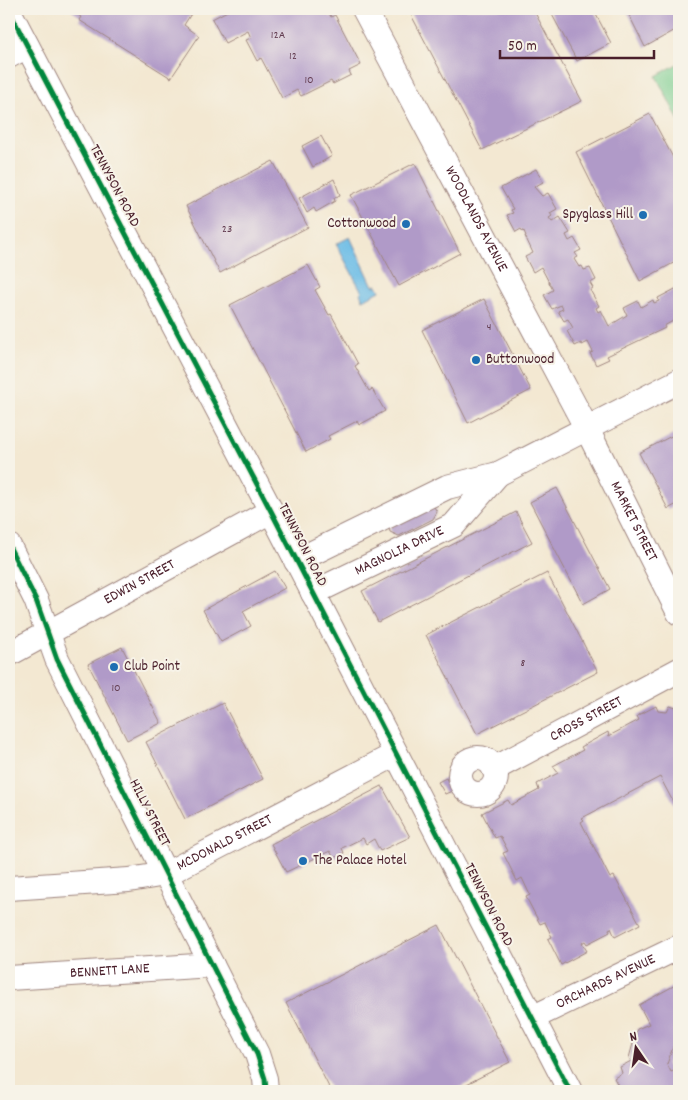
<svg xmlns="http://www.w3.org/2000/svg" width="688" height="1100" font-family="Dekko,sans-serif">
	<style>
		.green { fill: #7acd8f; stroke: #62765d }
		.water { fill: #6abce6; stroke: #5a6e88 }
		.building { fill: #b09ac8 }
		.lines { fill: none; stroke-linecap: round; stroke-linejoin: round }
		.street-casing { stroke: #9e847e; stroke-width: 26 }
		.street { stroke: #fff; stroke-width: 24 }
		.cycleway-casing { stroke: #f7f3e8; stroke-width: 8 }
		.cycleway { stroke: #00873e; stroke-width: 5 }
		.poi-dot { fill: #1f6fb2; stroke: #f7f3e8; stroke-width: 2 }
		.labels { text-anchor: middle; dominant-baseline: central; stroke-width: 4; stroke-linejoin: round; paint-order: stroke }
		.number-label { font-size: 12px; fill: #643e52 }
		.street-label { font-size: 15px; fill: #4a1f2b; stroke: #f7f3e8 }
		.poi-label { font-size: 15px; fill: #4a1f2b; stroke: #f7f3e8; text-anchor: start }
	</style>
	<rect width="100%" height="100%" fill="#f7f3e8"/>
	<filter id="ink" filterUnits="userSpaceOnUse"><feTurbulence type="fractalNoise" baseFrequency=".02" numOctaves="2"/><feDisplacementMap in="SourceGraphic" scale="10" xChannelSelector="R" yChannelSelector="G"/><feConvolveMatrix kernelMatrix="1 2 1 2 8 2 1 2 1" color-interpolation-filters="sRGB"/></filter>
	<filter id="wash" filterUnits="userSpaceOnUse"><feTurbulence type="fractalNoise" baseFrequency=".0096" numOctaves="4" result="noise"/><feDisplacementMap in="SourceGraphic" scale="20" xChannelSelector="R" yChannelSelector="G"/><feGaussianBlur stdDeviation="1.12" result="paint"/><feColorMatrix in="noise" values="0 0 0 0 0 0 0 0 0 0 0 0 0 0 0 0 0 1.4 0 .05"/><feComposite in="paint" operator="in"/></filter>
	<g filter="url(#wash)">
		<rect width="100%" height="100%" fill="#f3e8d2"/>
		<path class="green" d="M679 63V121L656 76Z"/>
		<path class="water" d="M350 237 373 286 377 285 380 291 363 300 360 293 362 292 336 244Z"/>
		<g id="blocks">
			<g class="building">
				<path d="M69 9H194L184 25 199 36 171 78 79 20 81 17Z"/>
				<path d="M231 9H327L331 17 335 15 361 65 349 71 351 75 333 84 331 81 301 96 297 90 282 98 261 58 257 61 246 40 251 38 248 31 225 43 212 19Z"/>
				<path d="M408 9H533L582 101 482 150Z"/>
				<path d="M549 9H593L611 43 577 61Z"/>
				<path d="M626 9H676L679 16V28L645 47Z"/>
				<path d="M650 114 679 169V260L640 281 576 152Z"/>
				<path d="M321 136 332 156 313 167 302 146Z"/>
				<path d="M273 161 308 227 220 273 186 206Z"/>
				<path d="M415 163 460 253 399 286 351 195Z"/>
				<path d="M536 169 543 182 534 187 542 196 548 193 557 209 550 213 552 216 549 218 552 222 560 217 570 233 566 235 569 241 574 238 581 250 575 253 578 257 574 259 579 267 582 266 584 270 590 268 596 280 590 283 593 288 590 290 599 306 596 308 598 312 601 310 609 326 627 315 624 308 638 301 641 307 653 300 654 303 659 301 658 298 679 287V321L674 324 673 321 664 326 665 328 607 356 609 359 596 365 590 353 593 352 588 342 582 345 581 343 575 346 567 331 573 328 568 319 564 321 558 311 563 309 561 305 552 309 544 295 553 290 541 267 533 272 525 257 533 253 525 236H526L524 231 523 232 521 229 516 232 507 215 513 213 511 210 513 209 501 188Z"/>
				<path d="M334 179 340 195 334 198 335 201 316 212 314 208 307 213 299 198Z"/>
				<path d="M308 265 320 287 315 290 329 315 331 314 358 364 355 366 369 391 372 389 385 411 359 425 357 421 328 436 330 439 306 452 230 305Z"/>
				<path d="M484 299 531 390 468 423 422 330Z"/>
				<path d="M679 432V503L668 509 639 453Z"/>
				<path d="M557 488 610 589 583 604 530 502Z"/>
				<path d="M432 503 437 512 433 519 399 536 390 532 389 527Z"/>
				<path d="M516 512 532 542 378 622 362 591Z"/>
				<path d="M275 571 285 588 243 611 251 626 221 642 203 610Z"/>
				<path d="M547 573 598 672 477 734 426 635Z"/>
				<path d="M122 647 161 723 127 740 88 664Z"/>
				<path d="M223 703 263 779 185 819 146 742Z"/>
				<path d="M656 706 658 711 667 712 670 706 679 709V813L660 777 582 818 584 820 581 822 610 878 614 876 640 924 615 937 611 928 609 929 610 932 587 944 585 941 582 943 587 951 561 965 548 939 552 937 545 922 540 924 526 897 530 895 522 878 517 881 503 853 508 851 500 836 495 838 482 813 508 800 511 805 539 790 537 784 558 773 553 766 583 750 581 747 608 732 609 736 639 720 637 716Z"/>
				<path d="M446 778 452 791 445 794 438 782Z"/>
				<path d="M382 786 410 837 380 851 374 839 366 844 363 838 342 848 344 853 334 858 330 851 286 872 271 844Z"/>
				<path d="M439 925 510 1062 453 1091H331L286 1003Z"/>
				<path d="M679 983V1043L673 1047 667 1064 671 1072 678 1069 679 1072V1091H621L614 1078 622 1073 620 1067 631 1061 629 1058 637 1029 649 1024 639 1005Z"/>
			</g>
		</g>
	</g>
	<g filter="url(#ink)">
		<use href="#blocks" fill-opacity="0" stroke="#9e847e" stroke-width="1"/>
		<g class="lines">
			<defs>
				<g id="street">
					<path id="s1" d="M364 9 587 429 679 613"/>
					<path d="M9 11 271 511 570 1091"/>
					<path d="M9 56 27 46"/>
					<path d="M9 546 36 600 57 659 257 1054 265 1079 266 1090"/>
					<path d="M296 561 447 487 498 474 679 381"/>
					<path id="s2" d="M313 593 454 525 498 474"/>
					<path id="s3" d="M9 654 271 511"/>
					<circle cx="478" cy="776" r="18"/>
					<path id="s4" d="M494 769 679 670"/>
					<path id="s5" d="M9 888 129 880 166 874 396 754"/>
					<path id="s6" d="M9 978 212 965"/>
					<path id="s7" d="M532 1018 679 947"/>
				</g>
			</defs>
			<use href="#street" class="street-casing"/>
			<use href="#street" class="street"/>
			<defs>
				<g id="cycleway">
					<path d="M9 11 271 511 570 1091"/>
					<path d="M9 546 36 600 57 659 257 1054 265 1079 266 1090"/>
				</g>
			</defs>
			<use href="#cycleway" class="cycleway-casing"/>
			<use href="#cycleway" class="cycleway"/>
		</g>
	</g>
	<g class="poi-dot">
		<circle cx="643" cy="215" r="5"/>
		<circle cx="406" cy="224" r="5"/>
		<circle cx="476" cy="360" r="5"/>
		<circle cx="114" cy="667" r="5"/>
		<circle cx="303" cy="861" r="5"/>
	</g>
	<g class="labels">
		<g class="number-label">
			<text x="278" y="35">12A</text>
			<text x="293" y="56">12</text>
			<text x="309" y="80">10</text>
			<text x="227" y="229">23</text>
			<text x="489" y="327">4</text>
			<text x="523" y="663">8</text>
			<text x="116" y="688">10</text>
		</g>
		<g class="street-label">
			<text transform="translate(114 186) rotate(62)">TENNYSON ROAD</text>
			<text stroke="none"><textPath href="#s1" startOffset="238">WOODLANDS AVENUE</textPath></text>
			<text stroke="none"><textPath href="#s1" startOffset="579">MARKET STREET</textPath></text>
			<text transform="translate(302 545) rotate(63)">TENNYSON ROAD</text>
			<text stroke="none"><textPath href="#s2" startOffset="96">MAGNOLIA DRIVE</textPath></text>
			<text stroke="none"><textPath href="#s3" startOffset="149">EDWIN STREET</textPath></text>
			<text stroke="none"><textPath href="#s4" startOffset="105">CROSS STREET</textPath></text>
			<text transform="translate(149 813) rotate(63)">HILLY STREET</text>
			<text stroke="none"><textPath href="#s5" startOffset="224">MCDONALD STREET</textPath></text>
			<text transform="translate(488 905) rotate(63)">TENNYSON ROAD</text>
			<text stroke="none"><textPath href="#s6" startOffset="101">BENNETT LANE</textPath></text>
			<text stroke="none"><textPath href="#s7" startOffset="82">ORCHARDS AVENUE</textPath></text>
		</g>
		<g class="poi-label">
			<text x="633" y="215" text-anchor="end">Spyglass Hill</text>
			<text x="396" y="224" text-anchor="end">Cottonwood</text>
			<text x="486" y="360">Buttonwood</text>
			<text x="124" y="667">Club Point</text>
			<text x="313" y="861">The Palace Hotel</text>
		</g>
	</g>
	<rect width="688" height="1100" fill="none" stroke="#f7f3e8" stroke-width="30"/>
	<g transform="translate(636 1048) rotate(347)" stroke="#f7f3e8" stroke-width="4" paint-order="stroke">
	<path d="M0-4L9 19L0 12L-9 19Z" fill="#4a1f2b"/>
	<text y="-8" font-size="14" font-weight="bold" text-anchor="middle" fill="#4a1f2b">N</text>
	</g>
	<path d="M500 50v8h154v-8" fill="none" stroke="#4a1f2b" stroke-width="2.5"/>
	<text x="508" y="50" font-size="15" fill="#4a1f2b" stroke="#f7f3e8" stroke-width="4" paint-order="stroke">50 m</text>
</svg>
